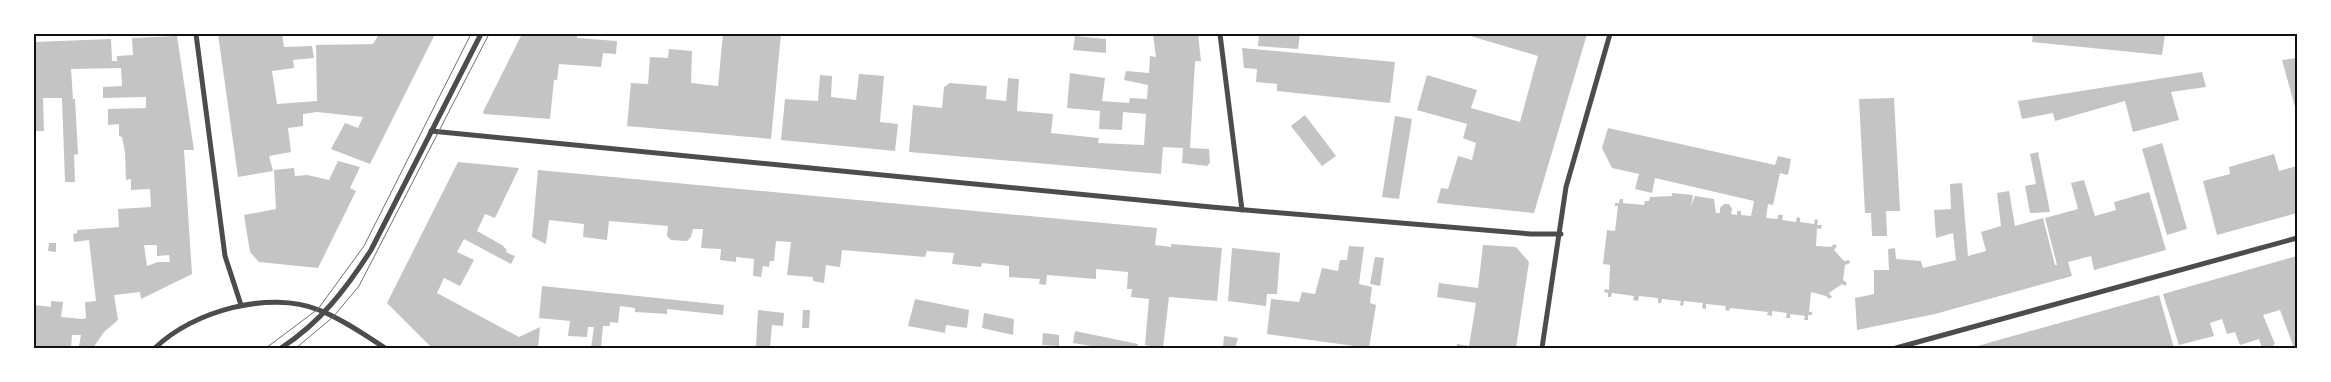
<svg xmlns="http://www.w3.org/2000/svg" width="2331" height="382" font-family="Roboto,sans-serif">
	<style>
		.building { fill: #c4c4c4; fill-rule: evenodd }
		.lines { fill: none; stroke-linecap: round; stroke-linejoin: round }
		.minor { stroke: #4c4c4c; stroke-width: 5 }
		.tram { stroke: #707070; stroke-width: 1 }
		.neatline { fill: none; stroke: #111; stroke-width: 2 }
	</style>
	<rect width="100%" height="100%" fill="#fff"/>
	<g class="building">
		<path d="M218 34H282L284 47 312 46 314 58 293 60 294 68 272 71 277 104 317 101 316 45 373 44 379 34H435L370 164 331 149 345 123 358 128 363 117 317 112 303 114V126L288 128 291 152 269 156 273 171 238 177Z"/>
		<path d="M522 34H577V38L617 41 616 54 603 53 601 67 559 64 557 80H554L550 119 484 114 483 112Z"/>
		<path d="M723 34H781L771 139 627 126 631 83 648 84 650 57 668 58 669 49 692 51 691 83 718 86Z"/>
		<path d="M1153 34H1198L1201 61H1195L1190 148 1209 149 1210 163 1207 166 1182 163 1183 148 1163 147 1161 174 909 152 913 105 942 108 944 87 950 83 987 86 986 99 1006 101 1008 78 1019 79 1017 111 1053 114 1051 133 1099 138 1098 143 1144 145 1146 114 1123 112 1122 130 1099 129 1100 111 1067 108 1070 73 1105 78 1102 101 1129 103 1130 98 1147 99 1148 85 1124 80 1126 71 1149 73 1150 56 1156 57Z"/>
		<path d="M1259 34H1300L1298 49 1258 46Z"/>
		<path d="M1467 34H1587L1534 213 1437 203 1441 188 1448 189 1458 156 1472 160 1476 143 1463 138 1467 124 1417 110 1427 75 1477 90 1471 108 1520 122 1538 56 1467 35Z"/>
		<path d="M2033 34H2165L2162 55 2032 42Z"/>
		<path d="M177 36 194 150H184L192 274 141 299 140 292 114 295 118 320 104 332 93 348 79 346 81 335H72L71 348H34V295H36L35 305 51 307V301L63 302 61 317 83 319 86 318 85 302 96 301 89 240 74 242 73 234 77 233V230L119 227 118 209 151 207 150 189 131 190V179L126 180 125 152 122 137 119 136V124L108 125V109L146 108V97L103 98V87L122 86 121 68 71 69 73 99H75L78 154 74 155 75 182H65L62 98H43L44 131H34V42L111 39 112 61H117V56L133 55 132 38ZM144 245H157V256L169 255 170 262H158L147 266Z"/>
		<path d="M1075 36 1106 39V53L1073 50Z"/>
		<path d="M1242 48 1395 62 1390 103 1277 91V84L1256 82 1257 69 1244 68Z"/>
		<path d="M2297 58V107H2295L2282 60Z"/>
		<path d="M2202 72 2206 87 2171 92 2179 120 2133 132 2125 101 2055 121 2053 113 2022 119 2018 101Z"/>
		<path d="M859 74 884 76 880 122 898 124 895 151 781 140 785 99 818 101 820 75 832 76 831 97 856 100Z"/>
		<path d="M1894 98 1900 211H1886L1887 236H1872L1871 213H1865L1859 99Z"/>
		<path d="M1305 115 1336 156 1322 166 1291 126Z"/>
		<path d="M1395 116 1412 119 1399 199 1382 197Z"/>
		<path d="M1608 128 1775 165 1778 156 1791 159 1788 175 1780 173 1773 205 1768 204 1766 218 1778 219V215H1783L1782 220 1796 222 1797 217 1800 218V222L1814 224 1815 219 1818 220 1817 225H1822L1821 229 1817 228 1816 246 1831 247 1834 244 1837 246 1834 250 1844 261 1849 260 1850 263 1845 265 1843 280 1847 283 1845 286 1842 284 1829 293 1832 297 1829 299 1826 296 1811 292 1809 312H1812V315H1808V320H1804L1805 316 1790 314V318H1786L1787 313 1772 311V316L1767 315 1768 312 1730 308 1729 311 1725 310 1726 306 1706 304V309L1702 308 1703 303 1684 301 1683 306 1680 305 1681 301 1662 299 1661 303H1658V298L1639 296 1638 301 1633 300 1634 296 1612 293 1611 297H1608V293L1604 292 1605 289 1609 290 1610 265 1603 264 1607 230 1615 231 1618 206H1615V203H1619L1620 199H1623V203L1644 205 1645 201H1649L1650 197 1672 196V193L1693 195 1691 206 1695 196 1714 199 1716 213H1720V208L1724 204H1729L1732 209 1731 214 1737 215V211H1741V215L1751 216 1754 201 1655 178 1652 193 1635 189 1639 174 1612 168 1602 148Z"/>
		<path d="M2162 143 2187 229 2167 235 2142 149Z"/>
		<path d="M2038 152 2050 212 2030 213 2025 186 2036 184 2030 154Z"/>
		<path d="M2274 154 2279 171 2297 166V213L2217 235 2203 181 2230 174 2229 167Z"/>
		<path d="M338 161 360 167 350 188 356 191 318 268 259 262 250 252 244 215 276 209 274 170 294 168 295 176 307 175 329 180Z"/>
		<path d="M458 162 519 168 495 218 485 214 477 231 502 245 507 250 506 252 515 256 511 264 464 239 457 252 474 260 460 286 444 278 437 293 519 337 540 327 538 348H432L387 303Z"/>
		<path d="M538 170 1157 228 1155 245 1171 247V244L1222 248 1217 301 1169 297 1163 348H1161L1145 345 1149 299 1131 297 1132 289H1127L1128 272 1096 269V279L1047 275 1046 285 1039 284 1040 279 1009 277V266L982 263 981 267 952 264 954 253 927 251 925 257 842 250 840 267 826 265 824 283 813 281V277L787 275 791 242 776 241 774 261H770L769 267 763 266 761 277 753 276 754 259 736 257V262L720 260 721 249 701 248 703 229H693L691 237 687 241 671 240 667 236 668 226 609 221 607 240 583 237 584 224 549 220 546 244 532 237Z"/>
		<path d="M2084 180 2095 216 2116 210 2114 202 2149 192 2166 250 2094 270 2091 256 2068 262 2072 276 1935 314 1857 330 1855 298 1874 294V270H1889L1888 249 1895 248 1896 259 1921 261 1923 268 1956 260 1953 233 1936 238 1934 210 1951 209 1950 184 1962 183 1968 256 1986 251 1981 232 2001 226 1997 193 2009 191 2015 226 2043 218 2055 265H2057L2045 218 2078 209 2071 183Z"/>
		<path d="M49 243H56V252L48 251Z"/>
		<path d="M1483 245 1516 247 1529 262 1516 348H1456L1457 344 1469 346 1476 303 1437 297 1439 283 1478 288Z"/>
		<path d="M1349 246 1364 247 1359 284 1372 287 1370 303 1376 305 1369 348 1267 334 1271 299 1299 302 1302 292 1315 294 1322 268 1338 271 1340 260H1347Z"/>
		<path d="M1232 248 1280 253 1277 294H1267L1266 306 1228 301Z"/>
		<path d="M2297 256V348H2294L2280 310 2263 315 2275 344 2273 345 2274 348H2262L2259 339 2240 345 2235 332 2227 334 2222 319 2210 323 2214 336 2179 345 2163 294Z"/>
		<path d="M1375 257 1384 258 1380 286 1370 284Z"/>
		<path d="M542 286 724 305 723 315 667 309V314L635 312V308L620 306 618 323 610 322V326H603L601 348H591L594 327H588L587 337 568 336 570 321 539 318Z"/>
		<path d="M2159 295 2174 348H1971L1988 343Z"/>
		<path d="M915 299 969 310 967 328 946 325 945 333 908 326Z"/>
		<path d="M758 310 784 313 783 326 772 325 770 348 756 346Z"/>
		<path d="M803 310H810L809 328H802Z"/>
		<path d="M984 313 1014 319 1013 335 982 328Z"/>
		<path d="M1075 331 1138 344 1137 348H1104L1073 343Z"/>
		<path d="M1043 333 1059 335V346L1042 345Z"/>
		<path d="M1224 336 1238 338 1235 348H1223Z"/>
	</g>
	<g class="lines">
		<g class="minor">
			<path d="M196 34 225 256 241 305"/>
			<path d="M1220 34 1242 210"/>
			<path d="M431 131 1211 207 1531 234H1561"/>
			<path d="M155 348C193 311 269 290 319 310 342 319 365 335 385 348"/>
			<path d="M281 348C320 323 346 289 371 250L481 34"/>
			<path d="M1542 348 1566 187 1610 34"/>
			<path d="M1896 348 2297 238"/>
		</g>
		<g class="tram">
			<path d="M266 348 318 309 364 246 471 34"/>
			<path d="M296 348 333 317 359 286 489 34"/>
		</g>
	</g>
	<rect width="2331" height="382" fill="none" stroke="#ffffff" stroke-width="70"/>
	<rect x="35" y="35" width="2261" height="312" class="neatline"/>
</svg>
